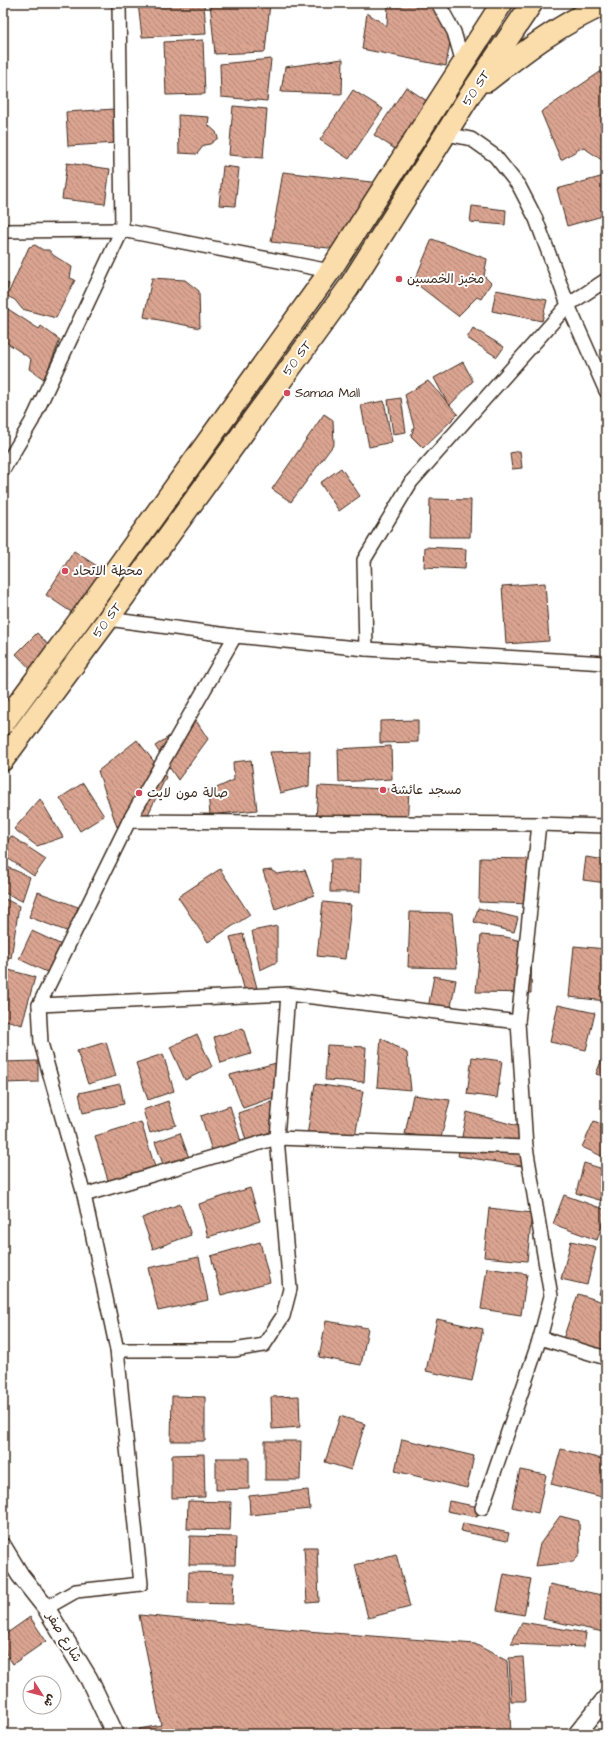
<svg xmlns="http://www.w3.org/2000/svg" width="609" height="1737" font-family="'Architects Daughter','Playpen Sans Arabic',sans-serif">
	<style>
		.building { fill: url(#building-back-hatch); stroke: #3b2a1e }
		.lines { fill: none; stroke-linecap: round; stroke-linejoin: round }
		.minor-casing { stroke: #3b2a1e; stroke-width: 16 }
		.tertiary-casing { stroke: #3b2a1e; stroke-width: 20 }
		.primary-casing { stroke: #3b2a1e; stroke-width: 24 }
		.minor { stroke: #fff; stroke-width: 13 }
		.tertiary { stroke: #fff; stroke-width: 17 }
		.primary { stroke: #faddab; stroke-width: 21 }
		.poi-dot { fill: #d1495b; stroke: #fff; stroke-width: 1.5 }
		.labels { text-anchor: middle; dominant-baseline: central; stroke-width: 4; stroke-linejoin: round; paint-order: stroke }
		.street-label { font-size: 13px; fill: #3b2a1e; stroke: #fff }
		.poi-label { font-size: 13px; fill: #3b2a1e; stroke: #fff; text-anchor: start }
	</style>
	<defs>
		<pattern id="building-back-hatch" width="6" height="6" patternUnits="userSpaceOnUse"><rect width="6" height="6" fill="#daa491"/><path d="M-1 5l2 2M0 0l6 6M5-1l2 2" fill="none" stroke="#b28676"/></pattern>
	</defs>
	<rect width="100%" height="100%" fill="#fff"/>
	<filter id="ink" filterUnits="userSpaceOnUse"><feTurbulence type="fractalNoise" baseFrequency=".025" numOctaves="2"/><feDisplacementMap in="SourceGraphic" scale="8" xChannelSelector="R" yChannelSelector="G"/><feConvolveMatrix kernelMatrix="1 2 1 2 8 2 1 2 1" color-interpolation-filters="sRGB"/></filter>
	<g filter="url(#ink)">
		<g class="building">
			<path d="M138 3H204L206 34 142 37Z"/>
			<path d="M210 3H270L265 52 215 54Z"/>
			<path d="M388 3H432L451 36 446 66 362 49 367 13 387 26Z"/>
			<path d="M203 40 205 94 166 95 164 42Z"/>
			<path d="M271 59 267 101 221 97 220 64Z"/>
			<path d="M343 59 342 94 281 92 285 67Z"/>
			<path d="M606 68V163L583 147 561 160 541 112Z"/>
			<path d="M406 87 433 105 401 153 374 135Z"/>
			<path d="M353 90 383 109 349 159 320 140Z"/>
			<path d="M233 106 267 109 263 158 229 155Z"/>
			<path d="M115 109 116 143 68 146 66 112Z"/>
			<path d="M178 115 209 117 208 125 216 132 218 138 210 144 204 145 197 154 179 153Z"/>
			<path d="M67 163 110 169 105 204 62 199Z"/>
			<path d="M223 166 239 168 235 206 219 205Z"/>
			<path d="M283 172 380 183 338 249 271 242Z"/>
			<path d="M604 176 606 184V215L567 226 557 189Z"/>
			<path d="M472 206 506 210 505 225 470 222Z"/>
			<path d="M432 239 487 259 484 276 491 283 481 299 477 297 458 316 414 282Z"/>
			<path d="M35 245 43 250H49L53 255 72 267 70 278 75 280 56 318 22 309 15 300 7 296 29 247Z"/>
			<path d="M152 278 185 280 199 291 200 328 144 317Z"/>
			<path d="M3 282 9 284 3 301Z"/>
			<path d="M496 290 547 300 542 321 492 311Z"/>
			<path d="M8 309 39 329 41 326 60 340 44 379 29 369 31 359 3 340V319Z"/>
			<path d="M473 328 504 347 497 357 467 338Z"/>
			<path d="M463 362 473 381 449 406 434 378Z"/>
			<path d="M428 381 458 414 423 448 411 436 414 427 405 395Z"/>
			<path d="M401 398 406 432 393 434 388 400Z"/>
			<path d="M384 401 392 442 369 447 361 405Z"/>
			<path d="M324 414 333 420 334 444 291 502 272 489Z"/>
			<path d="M520 451 522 468 512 469 510 453Z"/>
			<path d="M341 468 360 496 339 511 320 483Z"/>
			<path d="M430 499 471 500 470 537H429Z"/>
			<path d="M425 547 466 549 465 569 424 567Z"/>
			<path d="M74 551 103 570 74 614 46 595Z"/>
			<path d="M545 583 549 641 506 644 502 586Z"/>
			<path d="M37 633 58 655 37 676 16 654Z"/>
			<path d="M3 655 8 675 3 677Z"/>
			<path d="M195 719 208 739 178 780 155 746Z"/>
			<path d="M418 720V742L380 743V721Z"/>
			<path d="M137 740 166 777 142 827H117L98 771Z"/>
			<path d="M391 746 392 779 339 782 338 749Z"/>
			<path d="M310 751 309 786 280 793 270 752Z"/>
			<path d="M251 760 257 810 210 815 208 792 234 780 233 762Z"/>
			<path d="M83 783 104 816 80 831 60 798Z"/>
			<path d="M318 786 409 790 407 826 316 821Z"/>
			<path d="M40 799 63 837 37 846 14 829Z"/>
			<path d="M11 836 46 859 34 876 3 855V848Z"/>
			<path d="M586 857 606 860V883L583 880Z"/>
			<path d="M480 858 530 859 529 904 479 902Z"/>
			<path d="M331 859H361L360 892H330Z"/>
			<path d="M3 865 30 877 22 901 3 892Z"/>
			<path d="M220 869 250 915 208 942 178 897Z"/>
			<path d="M271 870 277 874 305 870 314 895 275 909 263 871Z"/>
			<path d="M38 892 78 907 69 932 29 917Z"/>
			<path d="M3 898 19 906 11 958 3 956Z"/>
			<path d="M323 902 351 905 345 959 317 956Z"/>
			<path d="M478 908 518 918 514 932 474 922Z"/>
			<path d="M410 912 452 913 457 968 408 967Z"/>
			<path d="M277 926V962L260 970 252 931Z"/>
			<path d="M32 931 64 946 51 974 19 959Z"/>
			<path d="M243 934 258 992 246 995 230 937Z"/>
			<path d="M481 935 506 937 532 944 531 993 476 992Z"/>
			<path d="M574 946 606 949V1001L569 997Z"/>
			<path d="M5 969 35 977 22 1025 3 1019V978Z"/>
			<path d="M434 976 456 980 450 1012 428 1008Z"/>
			<path d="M558 1005 595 1013 586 1050 550 1042Z"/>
			<path d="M243 1028 251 1054 221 1063 214 1037Z"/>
			<path d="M197 1034 212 1067 185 1080 170 1047Z"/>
			<path d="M381 1038 407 1053 411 1090 377 1087Z"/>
			<path d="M106 1042 116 1076 88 1084 77 1051Z"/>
			<path d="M327 1045 366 1047 364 1082 325 1080Z"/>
			<path d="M606 1049V1077L596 1074Z"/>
			<path d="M163 1054 174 1091 148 1100 136 1063Z"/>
			<path d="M472 1057 502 1061 497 1098 467 1094Z"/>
			<path d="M38 1061V1082L3 1083V1062Z"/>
			<path d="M280 1062 283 1094 243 1108 230 1075Z"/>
			<path d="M120 1084 124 1104 83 1113 79 1093Z"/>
			<path d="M315 1084 363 1091 354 1143 307 1136Z"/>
			<path d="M413 1095 450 1100 441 1138 405 1134Z"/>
			<path d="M168 1101 176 1125 150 1133 143 1110Z"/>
			<path d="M274 1101 275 1136 247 1144 238 1113Z"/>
			<path d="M230 1106 242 1145 213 1154 201 1116Z"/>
			<path d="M467 1112 532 1130 522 1166 458 1156Z"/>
			<path d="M594 1121 606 1126V1158L582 1147Z"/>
			<path d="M141 1122 159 1180 112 1194 95 1136Z"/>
			<path d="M180 1133 193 1169 168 1178 155 1142Z"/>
			<path d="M584 1163 606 1170V1202L576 1193Z"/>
			<path d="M250 1188 260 1221 208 1237 199 1204Z"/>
			<path d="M564 1195 606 1210V1214L597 1240 553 1224Z"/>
			<path d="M180 1204 191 1235 153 1249 142 1218Z"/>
			<path d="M489 1208 532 1213 527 1261 484 1257Z"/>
			<path d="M571 1241 596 1247 587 1285 561 1279Z"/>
			<path d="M260 1242 270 1282 221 1295 211 1256Z"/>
			<path d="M199 1257 208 1300 158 1311 148 1268Z"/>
			<path d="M487 1268 527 1274 521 1315 481 1309Z"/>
			<path d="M606 1270V1296L599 1294Z"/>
			<path d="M578 1294 606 1303V1353L562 1342Z"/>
			<path d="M437 1319 483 1329 472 1381 426 1371Z"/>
			<path d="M326 1321 368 1328 361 1365 319 1357Z"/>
			<path d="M172 1396 205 1397V1441H171Z"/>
			<path d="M299 1396 300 1427 272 1429 271 1397Z"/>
			<path d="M340 1416 365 1424 351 1470 325 1462Z"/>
			<path d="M402 1439 474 1456 467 1488 395 1471Z"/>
			<path d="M265 1441H301L300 1480H265Z"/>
			<path d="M561 1449 606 1460V1498L551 1484Z"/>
			<path d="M204 1454 205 1497 172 1498V1455Z"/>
			<path d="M216 1458H249V1489L216 1490Z"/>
			<path d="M520 1470 546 1475 538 1513 512 1507Z"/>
			<path d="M308 1490 310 1509 250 1515 249 1496Z"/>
			<path d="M188 1501 231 1502 230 1530 187 1529Z"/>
			<path d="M449 1501 479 1507 477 1517 447 1511Z"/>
			<path d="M560 1516 579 1521 580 1553 573 1562 535 1566 540 1544Z"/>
			<path d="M463 1523 509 1533 507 1541 461 1531Z"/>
			<path d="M190 1536 236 1537 235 1565H189Z"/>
			<path d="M304 1547H317L319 1602 307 1603Z"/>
			<path d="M396 1554 410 1607 368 1618 355 1565Z"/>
			<path d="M189 1572 234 1573 233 1604 188 1603Z"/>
			<path d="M504 1574 531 1579 524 1615 497 1610Z"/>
			<path d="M550 1584 606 1596V1619L603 1632 543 1619Z"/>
			<path d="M139 1615 307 1631 475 1644 507 1661 511 1734H142L139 1729 161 1725Z"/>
			<path d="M30 1617 46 1641 13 1664 3 1649V1636Z"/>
			<path d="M522 1622 586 1633 584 1647 511 1644Z"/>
			<path d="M523 1657 526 1701H511L509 1658Z"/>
		</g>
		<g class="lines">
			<defs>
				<g id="minor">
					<path d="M438 3 454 32 463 63"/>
					<path d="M447 134 471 139 495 156 519 186 536 219 568 305 606 391"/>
					<path d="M3 231 122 230 330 271"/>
					<path d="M3 470 32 421 122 230 119 3"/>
					<path d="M108 619 235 636 366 649 606 663"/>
					<path d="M366 649 364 560 411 482 568 305 606 280"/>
					<path d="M129 821 539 824 606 826"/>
					<path d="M39 1005 288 994 518 1022"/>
					<path d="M84 1195 277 1138 526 1147"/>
					<path d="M540 1338 606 1358"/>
					<path d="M117 1350H234L264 1345 283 1316 290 1289 277 1138 288 994"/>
					<path d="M482 1508 540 1338 551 1296 526 1147 518 1022 539 824"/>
					<path d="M46 1608 76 1591 141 1584 117 1350 84 1195 41 1043 39 1005 129 821 235 636"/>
				</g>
				<g id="tertiary">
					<path d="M3 1547 20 1575 46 1608 89 1679 115 1734"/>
					<path d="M577 1734 606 1698"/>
				</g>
				<g id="primary">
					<path d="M487 81C525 51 561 23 606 4"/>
					<path d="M3 724 81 618 330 271 502 3"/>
					<path d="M3 760 108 619 349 287 472 92 532 3"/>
				</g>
			</defs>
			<use href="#minor" class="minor-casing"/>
			<use href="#tertiary" class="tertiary-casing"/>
			<use href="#primary" class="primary-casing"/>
			<use href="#minor" class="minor"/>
			<use href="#tertiary" class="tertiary"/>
			<use href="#primary" class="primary"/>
		</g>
	</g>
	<g class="poi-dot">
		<circle cx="399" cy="279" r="4"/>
		<circle cx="287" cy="393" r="4"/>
		<circle cx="65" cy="571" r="4"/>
		<circle cx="383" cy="790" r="4"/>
		<circle cx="139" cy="793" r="4"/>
	</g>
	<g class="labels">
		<g class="street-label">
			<text transform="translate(476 88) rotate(-57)">50 ST</text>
			<text transform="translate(297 358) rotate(-54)">50 ST</text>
			<text transform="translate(107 620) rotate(-54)">50 ST</text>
			<text transform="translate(64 1637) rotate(59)">شارع صفر</text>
		</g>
		<g class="poi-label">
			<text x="407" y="279">مخبز الخمسين</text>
			<text x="295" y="393">Samaa Mall</text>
			<text x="73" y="571">محطة الاتحاد</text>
			<text x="391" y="790">مسجد عائشة</text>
			<text x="147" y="793">صالة مون لايت</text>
		</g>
	</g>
	<rect width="609" height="1737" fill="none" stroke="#fff" stroke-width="16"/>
	<rect x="8" y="8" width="593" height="1721" fill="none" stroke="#3b2a1e" stroke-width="1.5" filter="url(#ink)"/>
	<g transform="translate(42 1695) rotate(126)"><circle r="19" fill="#ffffff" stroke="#b1aaa5"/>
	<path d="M0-3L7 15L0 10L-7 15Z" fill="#d1495b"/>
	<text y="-6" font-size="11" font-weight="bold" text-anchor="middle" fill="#3b2a1e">ش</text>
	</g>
</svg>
